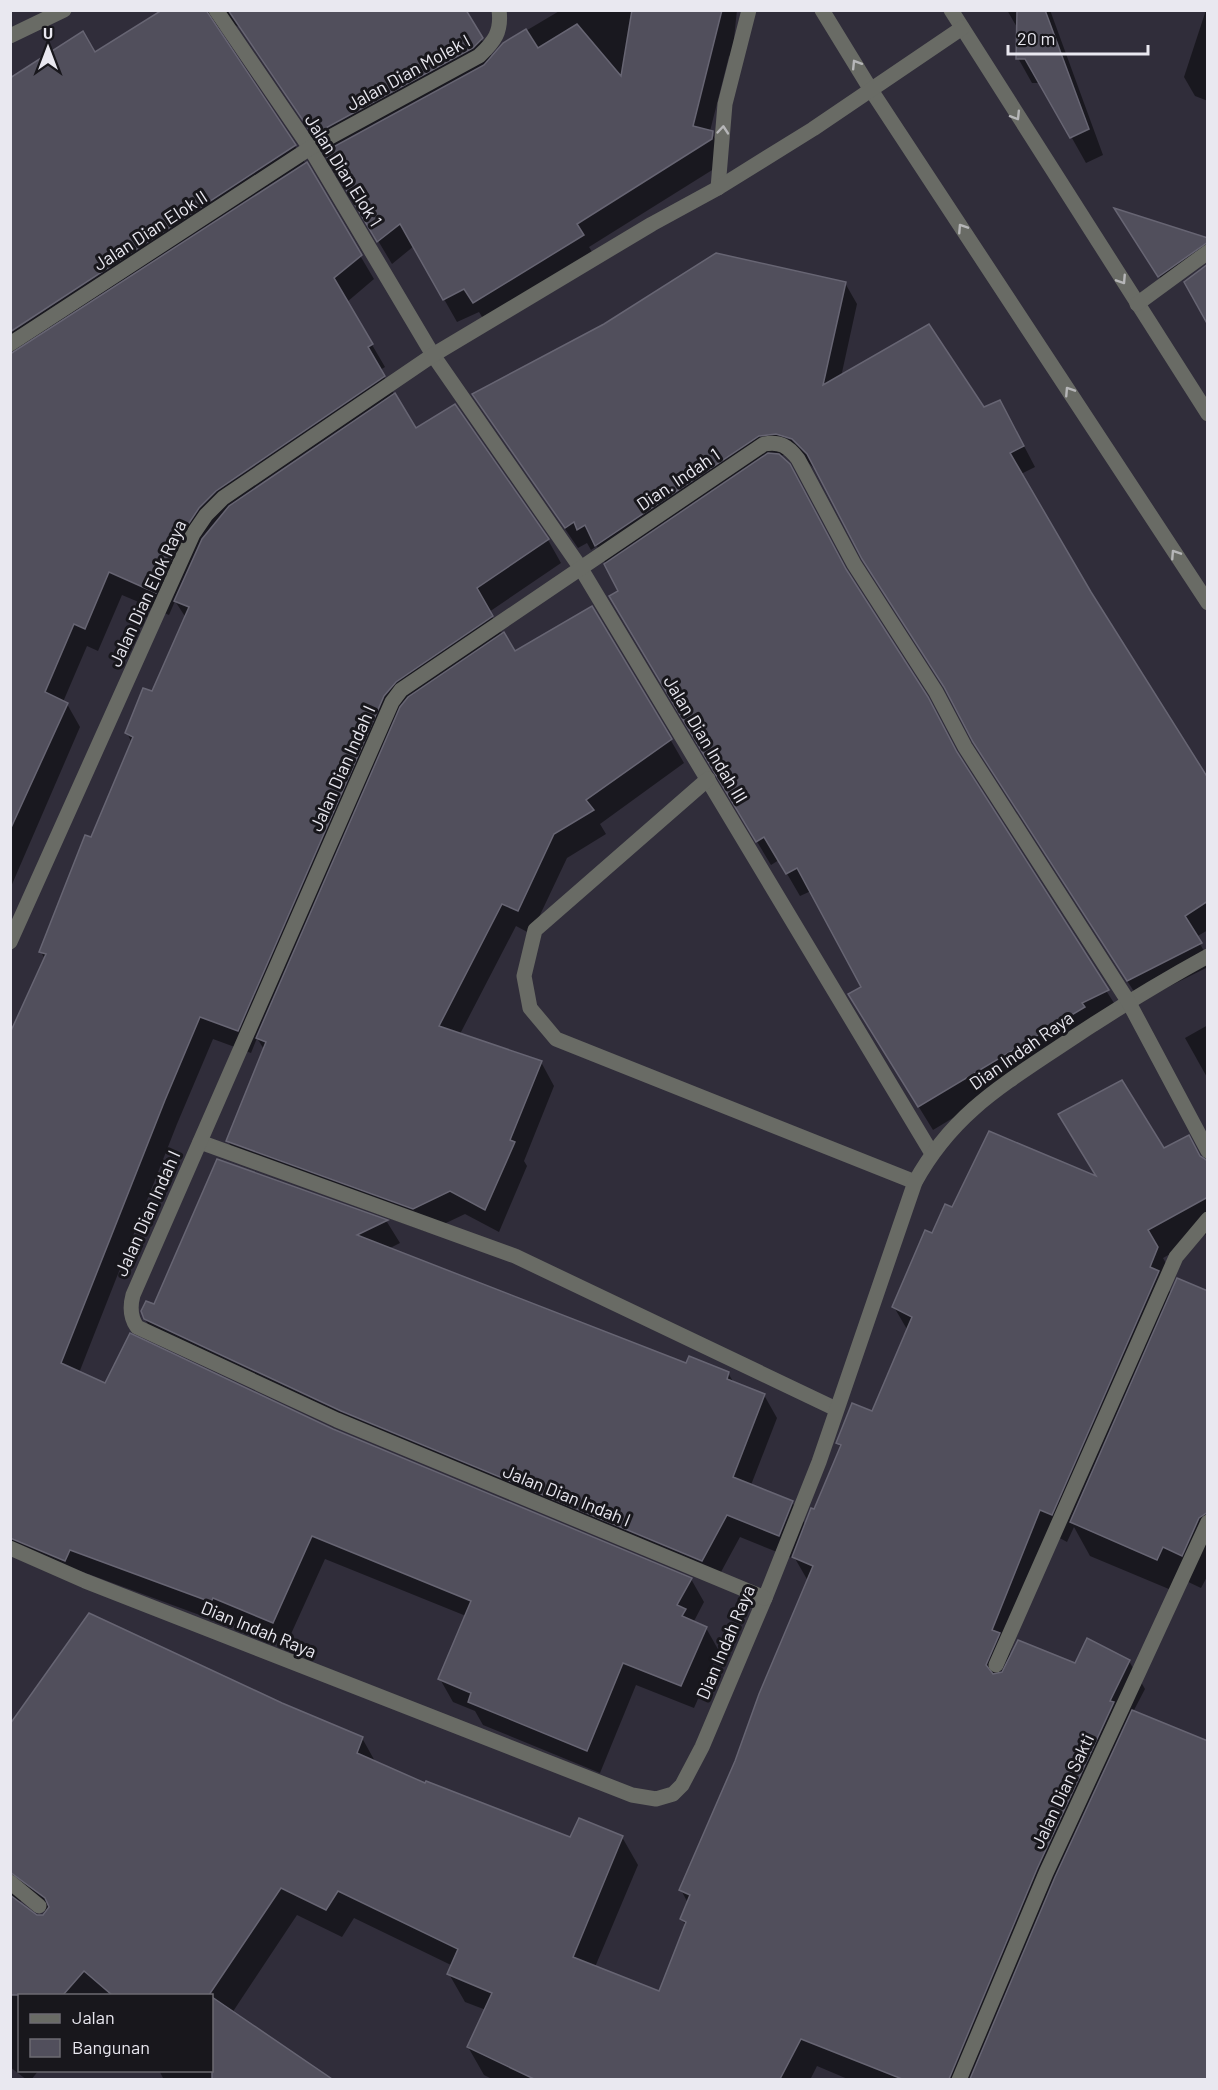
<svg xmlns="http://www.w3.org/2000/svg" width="1218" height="2090" font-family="Barlow,sans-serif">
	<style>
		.shadow { fill: #0007; fill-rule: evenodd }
		.building { fill: #514f5c; stroke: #676573; stroke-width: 1.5 }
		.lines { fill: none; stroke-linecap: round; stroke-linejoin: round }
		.street { stroke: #696b65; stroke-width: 15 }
		.oneway { stroke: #b6b6b8 }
		.labels { text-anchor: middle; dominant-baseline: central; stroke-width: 6; stroke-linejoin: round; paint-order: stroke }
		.street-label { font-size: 18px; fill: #e9e8f0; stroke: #18171c }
	</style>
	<rect width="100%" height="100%" fill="#302d3a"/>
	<g class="shadow">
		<path d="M165 10H464L492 57 504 44 561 10H737L732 57 729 56 710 131 725 155V162L589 247 596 258 487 325 479 312 457 322 414 246 392 264 328 157 239 27 230 23 220 29V36L295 146 374 279 347 302 385 367 380 370 415 430 548 540 561 563 489 612 503 635 515 653 670 739 684 763 600 824 606 834 567 858 531 934 516 926 460 1034 541 1062 554 1086 524 1161 527 1166 499 1232 465 1214 427 1232 241 1164 228 1141 265 1051 257 1038 251 1053 213 1039 177 1124 79 1373 106 1385 333 1430 691 1579 704 1602 693 1623 706 1628 719 1651 694 1708 636 1685 600 1773 483 1725 475 1711 453 1702 440 1679 466 1616 325 1559 286 1645 226 1620 224 1624 83 1572 10 1555V1035L45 959 41 952 132 743 127 733 152 693 186 618 175 601 169 615 122 595 98 651 87 646 63 702 67 704 80 727 10 889V79L94 54Z"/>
		<path d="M1007 10H1050L1103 155 1086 163 1041 83H1032L1018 58V29Z"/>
		<path d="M1206 10H1208V101L1195 96 1184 77Z"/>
		<path d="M1121 218 1208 240V254L1165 285Z"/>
		<path d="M845 283 857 304 841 377 984 409 1012 423 1035 467 1021 474 1089 592 1203 774 1208 771V930L1196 937 1208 958V967L1140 1001 988 763 952 699 818 473 807 461 789 454 779 456 962 764 1121 1014 1095 1027 1097 1031 933 1130 864 1018 863 988 811 891 800 896 779 860 771 865 624 620 619 591 597 546 591 550 587 543 578 548 474 395Z"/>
		<path d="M1208 1025V1079L1185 1038Z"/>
		<path d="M1164 1150 1208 1161V1233L1163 1258 1173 1276 1168 1289 1172 1295 1208 1292V1575L1201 1588 1182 1579 1176 1592 1090 1556 1074 1527 1067 1542 1056 1536 1010 1653 1012 1656 1076 1665 1129 1661 1145 1689 1133 1712 1208 1743V2080H850L817 2066 810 2080H494L484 2075 468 2047 486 2010 465 2002 449 1974 453 1966 354 1918 342 1937 297 1915 232 2013 329 2080H164L159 2070H212V1996H20V2070H39L31 2080H27L10 2067V1726L281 1704 362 1738 376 1763 425 1785 571 1839 622 1837 638 1865 595 1967 660 1992 686 1927 682 1919 688 1903 681 1890 737 1761 808 1581 793 1555 792 1558 740 1537 715 1583 158 1342 145 1319 155 1306 218 1161 387 1222 400 1243 388 1249 686 1365 728 1373 734 1383 764 1395 777 1418 751 1485 792 1502 806 1526 841 1449 838 1443 873 1413 908 1331 894 1307 933 1235 953 1209 1099 1179ZM23 1900 33 1901 47 1914 42 1917 33 1915 18 1903Z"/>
	</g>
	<g class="building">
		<path d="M162 10H206L296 145 10 332V78L83 31 95 52Z"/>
		<path d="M228 10H466L483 38 473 48 313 135Z"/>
		<path d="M632 10H722L693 126 713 131 712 139 577 224 584 235 473 303 464 289 443 300 400 224 377 242 324 152 484 65 503 43 526 29 538 48 577 24 621 76Z"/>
		<path d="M1017 10H1045L1089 129 1070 138 1025 59H1016Z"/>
		<path d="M307 162 362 255 334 278 373 344 368 347 385 376 216 491 199 508 185 529 156 593 109 572 85 629 74 624 45 692 68 703 10 830V354Z"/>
		<path d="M1114 208 1208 238V242L1158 277Z"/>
		<path d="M716 253 846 282 823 385 929 324 984 407 1000 400 1024 446 1010 453 1091 592 1208 778V901L1185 916 1202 943 1127 981 973 742 944 687 862 559 807 454 792 439 776 434 759 436 595 546 585 525 577 530 574 522 565 528 472 394 604 324Z"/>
		<path d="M1208 264V325L1184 282Z"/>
		<path d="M395 393 416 428 455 404 549 539 477 588 493 616 396 682 384 696 238 1031 200 1017 165 1100 61 1363 105 1383 130 1333 333 1429 692 1578 677 1605 686 1609 682 1616 707 1627 681 1686 623 1663 587 1751 468 1702 471 1693 438 1679 471 1601 312 1536 273 1623 213 1598 211 1602 70 1550 65 1561 10 1538V1033L46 954 39 952 85 835 91 837 133 737 125 733 143 688 152 691 189 607 174 601 202 539 229 506Z"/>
		<path d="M768 453 779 454 790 464 846 569 928 697 957 752 1109 990 1082 1003 1085 1007 918 1107 848 994 861 987 797 868 786 874 764 837 756 842 609 596 618 591 604 564Z"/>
		<path d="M592 606 672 739 586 800 594 810 554 834 518 911 502 904 439 1026 542 1061 510 1140 515 1142 485 1210 450 1191 413 1209 226 1141 266 1042 256 1038 400 707 408 697 504 632 515 651Z"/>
		<path d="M1122 1080 1164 1148 1189 1135 1200 1156 1208 1161V1197L1148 1230 1158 1247 1150 1267 1159 1271 1052 1515 1040 1510 992 1630 1000 1633 986 1665 993 1674 1002 1672 1018 1640 1075 1663 1087 1638 1130 1660 1110 1701 1114 1702 1037 1869 949 2079H902L801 2039 780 2079H534L467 2047 492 1993 447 1974 458 1949 338 1891 326 1910 281 1888 209 1995H112L84 1971 63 1995H10V1895L37 1915H43L49 1907 45 1898 10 1872V1724L89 1613 282 1703 363 1737 357 1753 425 1783 426 1781 570 1837 579 1818 623 1836 573 1957 659 1991 686 1922 680 1919 690 1895 679 1890 735 1761 759 1694 813 1566 792 1557 811 1508 814 1509 841 1445 836 1443 852 1403 872 1411 912 1317 892 1307 925 1230 932 1233 945 1204 952 1207 989 1131 1096 1176 1058 1114Z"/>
		<path d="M217 1159 388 1220 357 1235 686 1363 689 1356 729 1372 727 1379 765 1394 733 1477 793 1501 779 1536 727 1515 702 1561 341 1411 144 1319 141 1311 146 1301 154 1304Z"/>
		<path d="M1177 1278 1208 1291V1512L1199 1518 1182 1556 1163 1547 1157 1560 1070 1522Z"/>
		<path d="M1132 1710 1208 1741V2079H970L1055 1877Z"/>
		<path d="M212 1997 332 2079H212Z"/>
	</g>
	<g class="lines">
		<g class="street">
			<path d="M216 10 310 148 433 355 580 567 931 1152"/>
			<path d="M822 10 871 90 1208 603"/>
			<path d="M951 10 1208 414"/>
			<path d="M10 36 64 10"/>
			<path d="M718 188 725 104 749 10"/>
			<path d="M1137 304 1208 252"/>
			<path d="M10 344 310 148 479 56C494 42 502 32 499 10"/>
			<path d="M708 779 535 930 524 976 530 1008 556 1039 915 1182"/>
			<path d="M10 942 193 534 206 515 223 498 433 355 652 224 718 188 813 129 962 28"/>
			<path d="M200 1142 515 1256 836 1409"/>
			<path d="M10 1548 85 1581 632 1795 656 1799 673 1794 682 1785 702 1747 765 1598 819 1462 915 1182C951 1117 996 1089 1056 1049 1105 1016 1155 985 1208 956"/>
			<path d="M765 1598 337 1420 137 1327C130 1317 130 1306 133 1295L392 702 401 690 764 444C780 441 788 446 798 459L854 564 936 692 965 747 1128 1001 1208 1151"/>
			<path d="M996 1665 1176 1257 1208 1219"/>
			<path d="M10 1882 39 1906"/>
			<path d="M959 2080 1046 1873 1208 1522"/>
		</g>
	</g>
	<defs><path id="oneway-chevron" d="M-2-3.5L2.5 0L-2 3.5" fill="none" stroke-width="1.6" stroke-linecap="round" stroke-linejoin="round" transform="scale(1.5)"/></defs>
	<g class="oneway">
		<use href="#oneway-chevron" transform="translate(856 64) rotate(-122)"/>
		<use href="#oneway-chevron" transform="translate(1016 116) rotate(58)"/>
		<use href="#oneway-chevron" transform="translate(723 130) rotate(-85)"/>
		<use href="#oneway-chevron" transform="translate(962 228) rotate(-123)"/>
		<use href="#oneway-chevron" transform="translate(1122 280) rotate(57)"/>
		<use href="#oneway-chevron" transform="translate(1069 391) rotate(-123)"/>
		<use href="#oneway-chevron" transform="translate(1175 554) rotate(-123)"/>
	</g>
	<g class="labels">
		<g class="street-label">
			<text transform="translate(408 72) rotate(-29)">Jalan Dian Molek I</text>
			<text transform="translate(344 170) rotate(58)">Jalan Dian Elok 1</text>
			<text transform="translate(150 230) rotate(-33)">Jalan Dian Elok II</text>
			<text transform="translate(678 479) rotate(-34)">Dian. Indah 1</text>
			<text transform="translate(147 593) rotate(-65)">Jalan Dian Elok Raya</text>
			<text transform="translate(706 739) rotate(59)">Jalan Dian Indah III</text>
			<text transform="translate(342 768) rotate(-66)">Jalan Dian Indah I</text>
			<text transform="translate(1021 1050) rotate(-35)">Dian Indah Raya</text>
			<text transform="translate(147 1213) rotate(-66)">Jalan Dian Indah I</text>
			<text transform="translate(567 1495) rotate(22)">Jalan Dian Indah I</text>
			<text transform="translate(259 1629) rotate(22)">Dian Indah Raya</text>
			<text transform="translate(725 1642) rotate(-67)">Dian Indah Raya</text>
			<text transform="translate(1062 1791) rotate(-65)">Jalan Dian Sakti</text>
		</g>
	</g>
	<rect width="1218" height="2090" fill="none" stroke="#e9e8f0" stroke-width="24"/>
	<rect x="18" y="1994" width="195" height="78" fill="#18171c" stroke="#6c6b71" stroke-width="1.5"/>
	<rect x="30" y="2014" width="30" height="9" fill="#696b65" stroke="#6c6b71" stroke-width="1.5"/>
	<text x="72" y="2024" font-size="18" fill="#e9e8f0">Jalan</text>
	<rect x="30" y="2039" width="30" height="18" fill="#514f5c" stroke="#6c6b71" stroke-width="1.5"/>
	<text x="72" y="2054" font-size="18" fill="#e9e8f0">Bangunan</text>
	<g transform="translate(48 48)" stroke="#18171c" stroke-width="4.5" paint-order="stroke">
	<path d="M0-4.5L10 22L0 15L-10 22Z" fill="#e9e8f0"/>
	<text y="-9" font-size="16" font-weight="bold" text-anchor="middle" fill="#e9e8f0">U</text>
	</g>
	<path d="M1008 45v9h140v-9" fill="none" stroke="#e9e8f0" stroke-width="3"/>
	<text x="1017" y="45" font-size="18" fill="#e9e8f0" stroke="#18171c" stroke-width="4.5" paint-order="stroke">20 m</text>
</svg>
